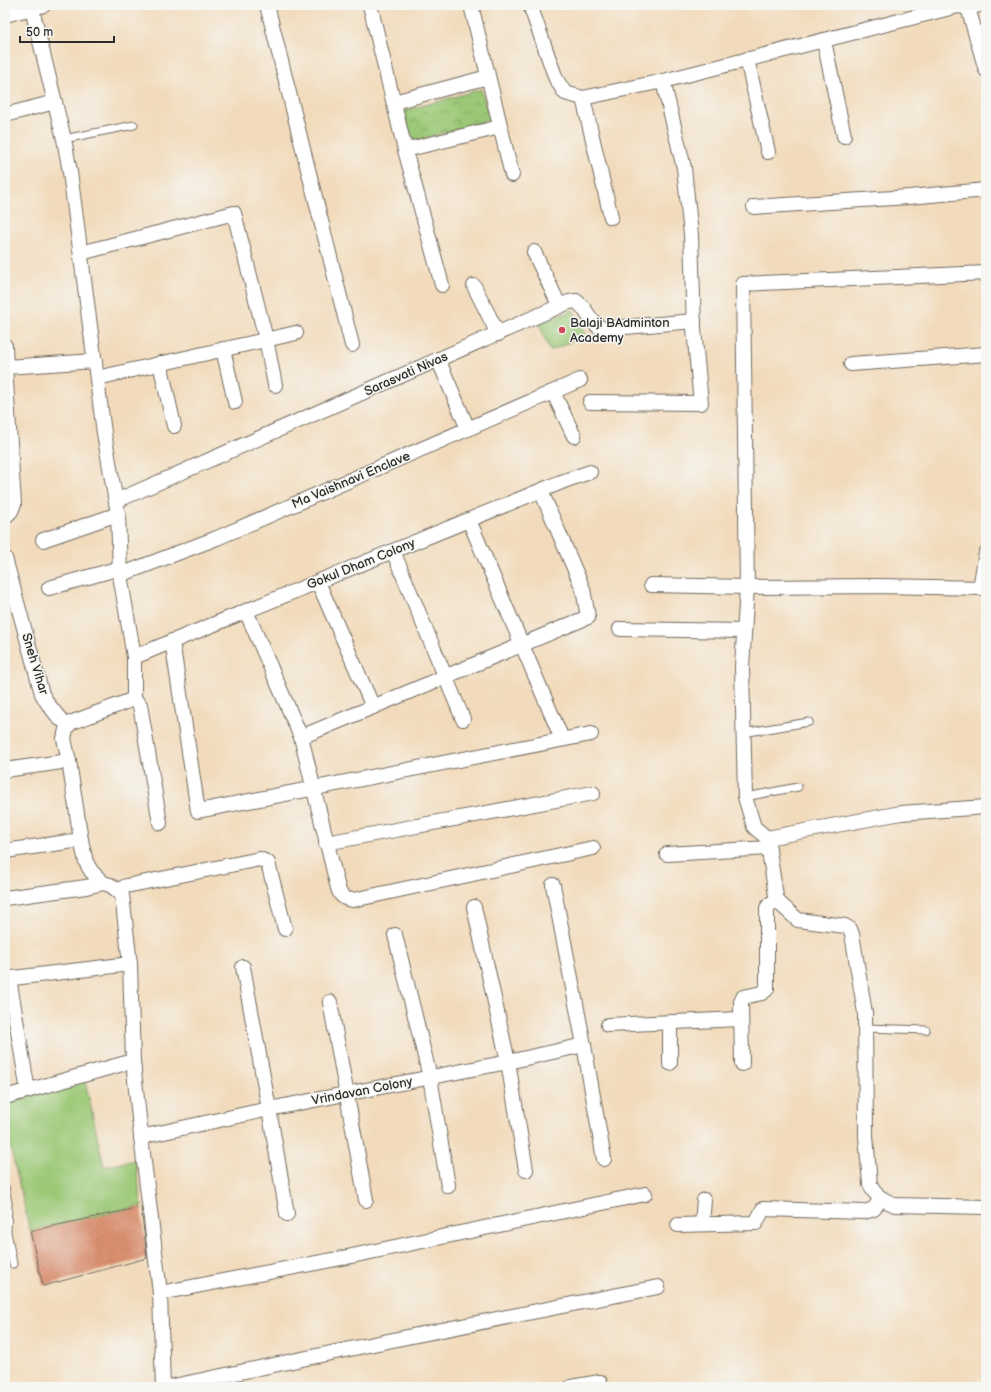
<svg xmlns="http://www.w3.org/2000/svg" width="991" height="1392" font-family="'Balsamiq Sans',sans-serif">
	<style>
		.green { fill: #9bc876; stroke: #637a50 }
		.park { fill: url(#park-crowns); stroke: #637a50 }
		.building { fill: url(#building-hatch) }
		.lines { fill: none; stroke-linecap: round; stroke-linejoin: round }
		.service-casing { stroke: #71695e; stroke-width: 9 }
		.minor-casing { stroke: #71695e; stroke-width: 16 }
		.service { stroke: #fff; stroke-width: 7 }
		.minor { stroke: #fff; stroke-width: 14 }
		.poi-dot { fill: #d1495b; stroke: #f6f6f2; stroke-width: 1.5 }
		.labels { text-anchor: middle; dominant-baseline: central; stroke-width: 3; stroke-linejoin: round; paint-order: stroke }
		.poi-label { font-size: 13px; fill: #2b2b2b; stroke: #f6f6f2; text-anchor: start }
		.street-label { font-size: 13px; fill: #2b2b2b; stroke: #f6f6f2 }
	</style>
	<defs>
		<pattern id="park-crowns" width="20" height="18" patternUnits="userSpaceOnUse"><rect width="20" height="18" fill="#9bc876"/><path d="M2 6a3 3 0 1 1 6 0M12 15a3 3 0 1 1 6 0" fill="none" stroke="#7fa361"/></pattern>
		<pattern id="building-hatch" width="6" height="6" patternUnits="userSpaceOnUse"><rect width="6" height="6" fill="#dd9171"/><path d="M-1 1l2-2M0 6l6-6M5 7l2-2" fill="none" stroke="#b3775d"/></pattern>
	</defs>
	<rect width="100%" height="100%" fill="#f6f6f2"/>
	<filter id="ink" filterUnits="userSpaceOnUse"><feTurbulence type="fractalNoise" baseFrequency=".025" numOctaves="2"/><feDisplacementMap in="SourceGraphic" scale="8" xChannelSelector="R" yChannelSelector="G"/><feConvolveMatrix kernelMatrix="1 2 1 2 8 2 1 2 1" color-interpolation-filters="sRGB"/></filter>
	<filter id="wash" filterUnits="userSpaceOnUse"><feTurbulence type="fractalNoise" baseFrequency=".012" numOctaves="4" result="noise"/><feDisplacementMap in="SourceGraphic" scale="16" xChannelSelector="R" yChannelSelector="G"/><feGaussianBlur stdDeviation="0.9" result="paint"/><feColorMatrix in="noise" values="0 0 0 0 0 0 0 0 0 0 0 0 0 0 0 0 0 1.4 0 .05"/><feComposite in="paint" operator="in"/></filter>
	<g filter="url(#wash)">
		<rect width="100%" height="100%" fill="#f2dbbc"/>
		<g class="green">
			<path d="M573 310 586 335 550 351 539 324Z"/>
			<path d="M85 1080 104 1167 135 1160 142 1206 30 1231 5 1124V1102Z"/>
		</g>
		<path class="park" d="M481 89 490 120 412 142 404 111Z"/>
		<g id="blocks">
			<path class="building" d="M141 1207 147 1258 43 1286 30 1231Z"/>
		</g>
	</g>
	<g filter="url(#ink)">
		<use href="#blocks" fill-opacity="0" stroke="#71695e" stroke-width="1"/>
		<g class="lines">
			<defs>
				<g id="service">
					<path d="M64 139 134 125"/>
					<path d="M743 733 809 722"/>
					<path d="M745 797 798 787"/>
					<path d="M865 1028 926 1030"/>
					<path d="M5 1187 8 1203 7 1232 13 1264"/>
				</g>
				<g id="minor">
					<path d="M31 5 64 139 70 172 104 433 118 514 120 575 134 657V699L70 723 66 729 64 739 69 761 81 840 86 862 91 871 103 883 110 885 118 891 122 895 130 964 133 1061 141 1137 160 1293 163 1387"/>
					<path d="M267 5 352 345"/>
					<path d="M370 5 405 150 442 285"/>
					<path d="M471 5 512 175"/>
					<path d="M530 5 556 79 565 93 583 98 663 81 958 6 968 8 979 5"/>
					<path d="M968 8 986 70"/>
					<path d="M5 15 44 5"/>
					<path d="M824 41 844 136"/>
					<path d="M747 59 768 152"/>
					<path d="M583 98 611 217"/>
					<path d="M394 102 488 77"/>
					<path d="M5 115 55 102"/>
					<path d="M405 150 500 127"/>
					<path d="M754 207 909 197 986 190"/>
					<path d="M534 252 559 305"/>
					<path d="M81 253 234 213 266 339 275 385"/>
					<path d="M986 273 743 284 747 587 742 667 745 797 754 827 767 838 776 896 778 902 798 920 845 926 850 929 852 934 865 1013 866 1136 870 1184C874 1196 884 1200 895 1205L986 1207"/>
					<path d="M474 286 498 334"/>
					<path d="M5 346 6 367 95 361"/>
					<path d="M223 349 235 402"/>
					<path d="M438 359 468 429"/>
					<path d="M160 363 174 426"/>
					<path d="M851 364 986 354"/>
					<path d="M5 367 14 504 11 511 5 517"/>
					<path d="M97 378 296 333"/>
					<path d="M553 392 574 436"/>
					<path d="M590 402 701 403 694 329 691 235 684 168 663 81"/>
					<path d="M116 501 569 302 576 301C587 308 590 324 603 329L694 321"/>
					<path d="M469 520 562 739"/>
					<path d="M43 540 118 514"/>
					<path d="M393 551 463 719"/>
					<path d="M5 558 42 694 48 704 60 719"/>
					<path d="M120 575 217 538 580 380"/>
					<path d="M318 582 373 707"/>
					<path d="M651 585 747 587 878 586 986 588"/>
					<path d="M49 588 120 568"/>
					<path d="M980 588 986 553"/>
					<path d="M246 611 301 737 338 888C340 896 344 899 353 900L593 848"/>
					<path d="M620 629 743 631"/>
					<path d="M172 641 198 811 591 734"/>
					<path d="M134 657 564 481 590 472"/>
					<path d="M134 699 140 705 160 823"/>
					<path d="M301 737 588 617 583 589 541 491"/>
					<path d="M5 770 69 761"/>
					<path d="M767 838 901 813 986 807"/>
					<path d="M326 843 593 793"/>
					<path d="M5 851 81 840"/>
					<path d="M667 854 769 848"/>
					<path d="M553 885 584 1045 604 1159"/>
					<path d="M118 891 126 886 260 859 268 863 285 929"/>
					<path d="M5 898 86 887 103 883"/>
					<path d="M474 907 508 1062 526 1170"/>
					<path d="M395 935 430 1077 448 1186"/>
					<path d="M243 967 269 1109 287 1214"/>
					<path d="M9 978 28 1091"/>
					<path d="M5 979 130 964"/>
					<path d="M330 1002 366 1200"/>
					<path d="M670 1022V1063"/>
					<path d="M608 1025 740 1019"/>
					<path d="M742 1064 741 1002 743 997 762 993 767 989V908L770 904 777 900"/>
					<path d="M5 1097 133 1061"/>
					<path d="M141 1137 269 1109 508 1062 584 1045"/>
					<path d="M702 1224 704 1200"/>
					<path d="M678 1225 756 1223 763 1209 864 1212 874 1209 881 1198"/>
					<path d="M160 1293 347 1257 645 1194"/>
					<path d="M169 1387 407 1337 658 1287"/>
					<path d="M571 1387 600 1382"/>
				</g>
			</defs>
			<use href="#service" class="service-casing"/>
			<use href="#minor" class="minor-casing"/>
			<use href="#service" class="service"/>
			<use href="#minor" class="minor"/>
		</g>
	</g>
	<circle class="poi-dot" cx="562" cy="330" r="4"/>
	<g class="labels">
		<g class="poi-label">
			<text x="570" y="323">Balaji BAdminton<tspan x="570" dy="15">Academy</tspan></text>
		</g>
		<g class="street-label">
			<text transform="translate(406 374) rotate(-24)">Sarasvati Nivas</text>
			<text transform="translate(351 480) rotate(-23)">Ma Vaishnavi Enclave</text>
			<text transform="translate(361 564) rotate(-22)">Gokul Dham Colony</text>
			<text transform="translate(35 664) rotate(73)">Sneh Vihar</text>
			<text transform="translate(362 1091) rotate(-11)">Vrindavan Colony</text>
		</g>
	</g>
	<rect width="991" height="1392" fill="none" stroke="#f6f6f2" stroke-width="20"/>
	<path d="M20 36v6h94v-6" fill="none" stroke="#2b2b2b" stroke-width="2"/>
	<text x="26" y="36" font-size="12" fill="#2b2b2b" stroke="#f6f6f2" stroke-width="3" paint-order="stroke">50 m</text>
</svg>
